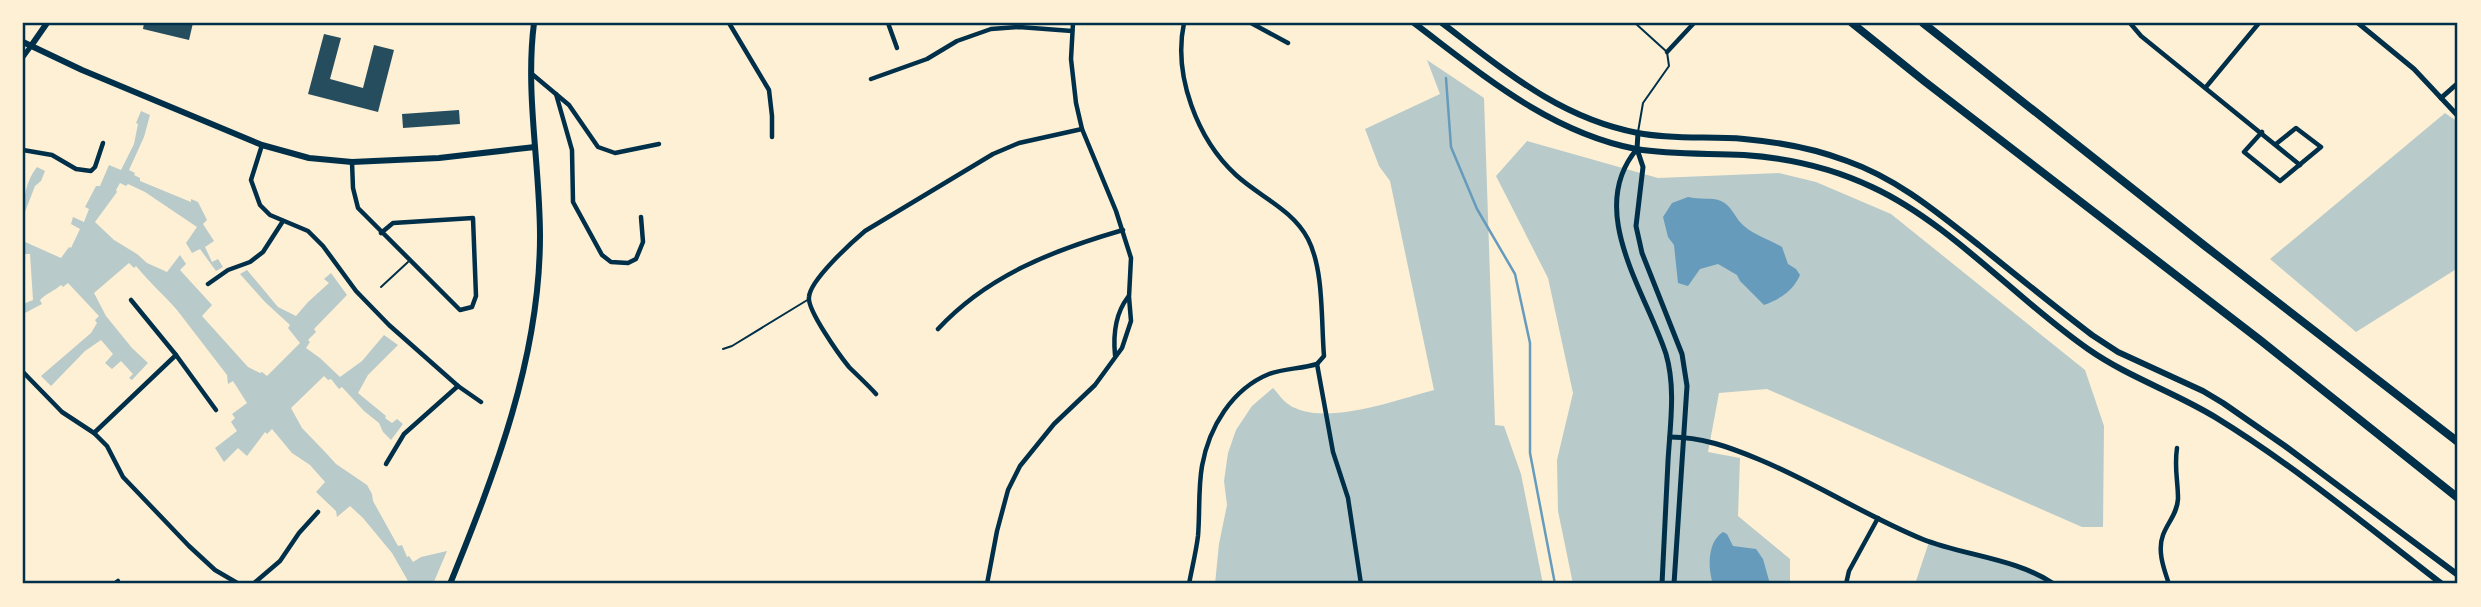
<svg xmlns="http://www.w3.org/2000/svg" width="2481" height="607" font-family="'Asap Condensed',sans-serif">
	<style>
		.green { fill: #b9caca }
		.water { fill: #669bbc }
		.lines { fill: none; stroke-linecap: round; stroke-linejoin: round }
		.stream { stroke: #669bbc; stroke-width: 2.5 }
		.building { fill: #264d5e }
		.path { stroke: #003049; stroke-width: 2 }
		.service { stroke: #003049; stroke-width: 2 }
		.minor { stroke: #003049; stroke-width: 4.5 }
		.tertiary { stroke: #003049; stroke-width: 5 }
		.secondary { stroke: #003049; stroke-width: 6 }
		.primary { stroke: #003049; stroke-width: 6 }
		.motorway { stroke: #003049; stroke-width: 8 }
		.neatline { fill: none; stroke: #003049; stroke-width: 2.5 }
	</style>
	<rect width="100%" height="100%" fill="#fdf0d5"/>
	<g class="green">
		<path d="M1427 60 1484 98 1495 425 1504 426 1521 474 1543 584H1215L1219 544 1227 505 1224 481 1228 453 1236 430 1252 406 1273 388C1278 393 1282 400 1288 404 1321 428 1396 400 1434 390L1390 181 1379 166 1365 129 1440 94Z"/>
		<path d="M141 111 150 115 144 137 129 170 135 173 134 175 140 178V181L191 202V199L198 202 207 220 203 224 214 241 205 247 212 262 218 259 223 267 216 271 200 249 192 253 186 243 197 227 145 192 128 184 126 186 120 183 116 190 117 192 95 222 114 240 137 254 147 263 167 272 180 255 186 264 180 270 212 305 202 316 248 367 260 373 262 372 267 376 300 343 288 328 290 325 265 302 240 274 247 270 278 307 296 316 308 302 329 283 324 279 331 273 347 295 314 329 316 332 308 340 310 342 306 348 320 358 340 377 362 361 384 335 398 345 368 375 358 393 386 416 385 418 392 423 397 419 403 424 391 440 383 432 379 423 364 411 342 387 339 389 331 379 328 380 324 376 291 408 302 428 327 454 336 464 367 485 372 494 373 501 398 546 402 545 407 557 409 556 413 562 421 557 447 551 433 584H404L408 581 392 553 363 518 350 506 337 517 336 511 316 492 325 482 310 465 292 453 272 429 267 434 265 432 247 456 238 448 224 462 215 448 237 431 231 422 235 418 232 414 247 403 233 381 228 384 227 375 177 310C164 295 149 282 136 266L134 268 129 263 94 293 106 316 132 348 148 363 132 380 129 378 133 374 121 361 112 369 105 363 113 354 101 340 85 351 51 386 41 376 91 333 97 323 95 320 99 316 68 283 63 287 61 285C54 291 47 293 40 300L42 304 23 314V304L33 300 30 254H23V241L61 258 69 247 71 248 80 229 71 224 73 217 84 222 89 209 85 207 96 186H100L109 165 121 170 134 144 138 124 136 123Z"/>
		<path d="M2445 113 2458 122V268L2356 332 2270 259Z"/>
		<path d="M1527 141 1658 178 1779 173 1816 182 1891 214 2085 370 2104 426 2103 527H2082L1767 389 1719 393 1708 452 1740 458 1738 516 1790 559V584H1573L1558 511 1557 460 1573 393 1548 278 1496 176Z"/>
		<path d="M37 167 45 171 41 181 35 186 23 217C23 200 26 180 37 167Z"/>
		<path d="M1929 542 2022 568 2054 584H1915Z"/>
	</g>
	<g class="water">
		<path d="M1688 197C1699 200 1712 197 1721 201 1729 204 1734 214 1739 221 1750 234 1767 238 1782 247L1788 264 1796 269 1800 275C1793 291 1780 299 1764 305L1740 281 1737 275 1718 264 1700 269 1688 286 1678 283 1674 245 1668 237 1663 217 1672 203Z"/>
		<path d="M1723 532 1727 534 1733 546 1756 549 1763 559 1770 584H1713C1708 568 1707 542 1723 532Z"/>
	</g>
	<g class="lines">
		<path class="stream" d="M1446 78 1451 147 1477 209 1515 274 1530 343V453L1555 584"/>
	</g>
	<g class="building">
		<path d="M144 23H193L189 40 143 29Z"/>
		<path d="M324 34 341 38 330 79 363 88 374 45 394 50 378 112 308 94Z"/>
		<path d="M459 110 460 124 403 128 402 114Z"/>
	</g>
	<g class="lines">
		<path class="path" d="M23 25 24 23"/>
		<g class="service">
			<path d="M1635 23 1667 52 1669 66 1643 103 1638 132"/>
			<path d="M381 287 408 262"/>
			<path d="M723 349 732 346 809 299"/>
		</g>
		<g class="minor">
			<path d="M729 23 769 90 772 116V137"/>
			<path d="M888 23 897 48"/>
			<path d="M1184 23C1173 75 1197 139 1236 175 1260 197 1292 209 1308 239 1324 270 1321 320 1324 356L1317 364"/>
			<path d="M1251 23 1288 43"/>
			<path d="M2130 23 2141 36 2300 165"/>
			<path d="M1667 52 1694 23"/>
			<path d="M532 74 569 105 598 147 615 153 659 144"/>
			<path d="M871 79 927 59 957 41 991 29 1019 27 1072 31"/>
			<path d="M2206 87 2259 23"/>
			<path d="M556 94 572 150 573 202 602 255 611 262 628 263 636 259 643 242 641 217"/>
			<path d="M2262 132 2244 152 2280 181 2321 147 2296 128 2276 144"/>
			<path d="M262 145 251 180 260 205 270 215 308 231 323 246 356 291 389 325 458 386 481 402"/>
			<path d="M23 150 52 155 76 169 91 171 95 167 103 143"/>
			<path d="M352 162 353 188 358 208 460 310 472 307 476 296 473 218 393 223 381 233"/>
			<path d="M208 284 228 270 250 262 263 252 283 221"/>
			<path d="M131 300 176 355 216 410"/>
			<path d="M938 329C988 275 1054 250 1123 230"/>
			<path d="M1115 355C1113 334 1115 314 1128 297"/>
			<path d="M1317 364 1333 452 1348 498 1361 584"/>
			<path d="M23 372 62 412 94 433 107 446 123 477 189 546 215 570 239 584"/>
			<path d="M876 394C868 385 858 376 849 367 840 356 807 310 809 297 810 280 852 242 865 231L993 154 1019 143 1082 129"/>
			<path d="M94 433 176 355"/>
			<path d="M386 464 404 434 458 386"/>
			<path d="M114 584 118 581"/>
			<path d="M253 584 280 561 299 533 318 512"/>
			<path d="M987 584 997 531 1008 490 1020 466 1054 424 1095 385 1122 348 1131 321 1129 297 1131 258 1116 211 1082 129 1076 103 1071 59 1073 23"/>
			<path d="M1189 584C1192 568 1196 552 1198 536 1200 513 1198 489 1202 466 1209 427 1232 389 1269 374 1285 368 1301 369 1317 364"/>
			<path d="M1846 584 1849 571 1878 518"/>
			<path d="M2169 584C2164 569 2157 551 2163 535 2168 522 2177 514 2178 499 2178 480 2174 468 2177 448"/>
		</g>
		<g class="tertiary">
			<path d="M2358 23 2414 69 2458 116"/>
			<path d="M23 57 31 46"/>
			<path d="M2441 98 2458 83"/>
			<path d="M1638 133 1637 149 1643 167 1636 226 1642 253 1682 354 1687 386 1674 584"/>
			<path d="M1637 149C1585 210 1646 292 1666 354 1676 388 1670 426 1668 461 1666 502 1664 543 1662 584"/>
			<path d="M1670 437C1702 437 1729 447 1758 459 1814 482 1866 516 1922 539 1965 556 2015 558 2054 584"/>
		</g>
		<g class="secondary">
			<path d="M1414 23C1483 75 1549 132 1636 149 1672 155 1708 153 1744 155 1788 158 1832 168 1872 187 1950 223 2017 300 2088 349 2128 377 2174 392 2215 417 2295 466 2368 527 2442 584"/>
			<path d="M1442 23C1504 70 1559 118 1638 133 1673 140 1709 136 1744 139 1779 142 1813 148 1847 161 1898 179 1938 213 1980 246 2017 276 2054 306 2092 335L2118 352 2203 391 2223 403 2285 446 2458 575"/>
			<path d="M23 42 82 70 262 145 309 158 352 162 439 158 535 147"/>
			<path d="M31 46 47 23"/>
		</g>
		<path class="primary" d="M450 584C495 473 540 358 540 236 540 165 525 93 534 23"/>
		<g class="motorway">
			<path d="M1852 23 1924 81 2260 340 2458 498"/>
			<path d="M1923 23 2205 246 2458 442"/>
		</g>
	</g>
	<rect width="2481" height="607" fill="none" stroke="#fdf0d5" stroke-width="49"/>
	<rect x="24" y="24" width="2432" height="558" class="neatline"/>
</svg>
